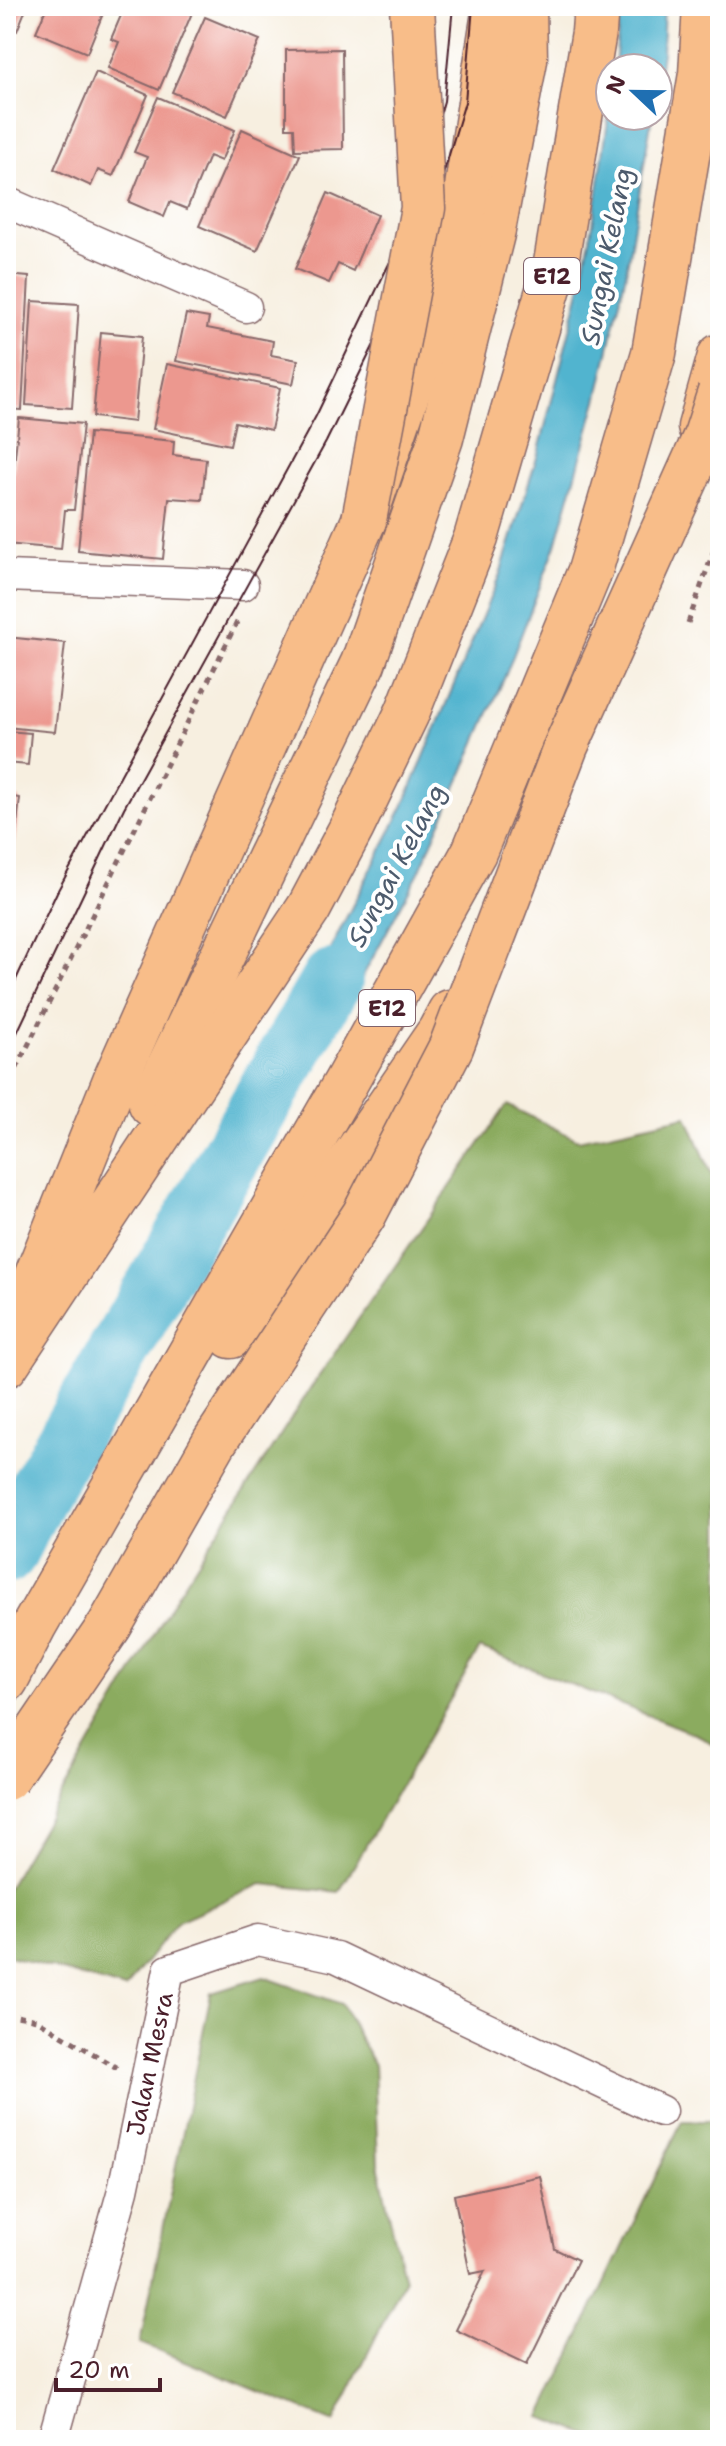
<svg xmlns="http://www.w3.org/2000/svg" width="726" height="2446" font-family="'Shantell Sans',sans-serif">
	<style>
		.forest { fill: #8bab5f; stroke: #6a6545; stroke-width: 2 }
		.water { fill: #51b4cf; stroke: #4e6a7d; stroke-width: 2 }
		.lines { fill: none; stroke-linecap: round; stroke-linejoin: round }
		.river { stroke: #51b4cf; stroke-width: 62 }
		.building { fill: #ec988f }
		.street-casing { stroke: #87686a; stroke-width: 33 }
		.highway-casing { stroke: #87686a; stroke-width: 47 }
		.path { stroke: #87686a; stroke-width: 5; stroke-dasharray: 6 6; stroke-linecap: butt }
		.street { stroke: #fff; stroke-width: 30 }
		.highway { stroke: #f8bd89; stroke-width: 44 }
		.tram { stroke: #4a1f2b; stroke-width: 2 }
		.highway-bridge-casing { stroke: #87686a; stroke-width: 47; stroke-linecap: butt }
		.highway-bridge { stroke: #f8bd89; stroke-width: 44 }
		.labels { text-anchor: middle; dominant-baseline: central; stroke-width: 8; stroke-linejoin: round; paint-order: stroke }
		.shield { fill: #fff; stroke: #80626b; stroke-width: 2 }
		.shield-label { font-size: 22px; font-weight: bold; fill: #4a1f2b }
		.street-label { font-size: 24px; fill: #4a1f2b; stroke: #fff }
		.water-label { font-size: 26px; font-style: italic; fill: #4d5b6d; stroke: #fff }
	</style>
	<rect width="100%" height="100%" fill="#fff"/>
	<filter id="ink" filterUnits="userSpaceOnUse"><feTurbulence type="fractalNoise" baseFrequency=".0125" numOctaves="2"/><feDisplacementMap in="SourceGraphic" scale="16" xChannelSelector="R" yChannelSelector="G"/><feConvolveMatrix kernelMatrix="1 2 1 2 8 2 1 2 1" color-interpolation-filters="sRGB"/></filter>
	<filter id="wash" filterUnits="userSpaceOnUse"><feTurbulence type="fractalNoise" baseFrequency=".006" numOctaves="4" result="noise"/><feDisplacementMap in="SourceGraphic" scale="32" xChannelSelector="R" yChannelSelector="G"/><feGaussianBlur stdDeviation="1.8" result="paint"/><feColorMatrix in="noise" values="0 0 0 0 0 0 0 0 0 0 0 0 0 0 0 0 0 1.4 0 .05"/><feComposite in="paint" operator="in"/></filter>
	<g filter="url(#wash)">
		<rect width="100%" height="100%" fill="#f7efe0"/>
		<g class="forest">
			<path d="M507 1105 578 1140 687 1116 720 1194V1749L702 1737 480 1648 339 1892 262 1884 178 1921 125 1989 6 1955V1890L177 1595 314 1383Z"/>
			<path d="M264 1977 342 2004 374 2065 378 2164 404 2280 334 2422 140 2343 211 1993Z"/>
			<path d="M682 2121H720V2440H602L541 2417Z"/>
		</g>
		<g class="water">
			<path d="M620 6H664L662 53 658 80V68H615Z"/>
			<path d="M610 106V116H652L626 273 598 397 556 545 506 674 419 872 316 1063 271 1045 320 969 403 807 500 574 538 454 579 294 593 224Z"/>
		</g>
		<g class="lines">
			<path class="river" d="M6 1553 37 1493 332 980"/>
		</g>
		<g id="blocks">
			<g class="building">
				<path d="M6 6H27L17 31 6 26Z"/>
				<path d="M47 6H106L87 53 36 32Z"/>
				<path d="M125 6H195L159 90 108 68 119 42 111 39Z"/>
				<path d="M205 17 260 40 227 116 172 92Z"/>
				<path d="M342 49 343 149 295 150 294 128H286V50Z"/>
				<path d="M96 72 148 95 113 176 98 170 91 186 54 169Z"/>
				<path d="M158 97 235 130 221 161 209 156 187 209 170 202 164 217 129 202 147 157 134 152Z"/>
				<path d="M242 129 300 155 257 251 199 226Z"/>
				<path d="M328 193 377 215 353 271 338 264 329 283 295 269Z"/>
				<path d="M6 275 29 277 22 410 6 409Z"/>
				<path d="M32 301 79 304 72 408 26 405Z"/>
				<path d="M186 314 209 318 207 328 273 341 271 355 298 360 293 384 176 361Z"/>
				<path d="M101 332 142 336 134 422 93 417Z"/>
				<path d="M167 364 280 388 271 430 235 422 230 445 153 429Z"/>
				<path d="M19 418 83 424 74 510H65L61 549 6 544Z"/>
				<path d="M89 433 174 441 173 455 206 459 202 500 169 498 163 559 78 551Z"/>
				<path d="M6 637 65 643 55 732 6 727Z"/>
				<path d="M6 731 31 733 28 765 6 763Z"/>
				<path d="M6 796 20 798 13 858 6 857Z"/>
				<path d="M540 2176 555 2249 578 2260 527 2364 456 2330 485 2271 470 2274 454 2195Z"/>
			</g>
		</g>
	</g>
	<g filter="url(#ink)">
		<use href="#blocks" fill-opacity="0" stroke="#87686a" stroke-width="2"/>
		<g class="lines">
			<defs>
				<g id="street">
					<path d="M6 202 246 307"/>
					<path d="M6 576 243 585"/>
					<path d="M53 2440 123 2190 169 1970 258 1940 336 1957 661 2111"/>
				</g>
				<g id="highway">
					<path d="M700 427 720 356"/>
					<path d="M151 1104 363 663 441 438 493 230 525 60 524 6"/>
					<path d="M30 1292 116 1078 364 520 458 245 495 6"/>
					<path d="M231 1336 440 1031 450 1012"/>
					<path d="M6 1365 309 908 352 827 407 713 476 538 556 263 594 32 596 6"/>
					<path d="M6 1680 35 1624 346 1082 474 852 590 571 654 353 701 74 705 6"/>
				</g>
			</defs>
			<use href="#street" class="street-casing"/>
			<use href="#highway" class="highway-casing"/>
			<g class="path">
				<path d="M688 623 720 533"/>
				<path d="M6 1090 239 618"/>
				<path d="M6 2014 37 2020 117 2068"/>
			</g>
			<use href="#street" class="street"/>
			<use href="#highway" class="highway"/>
			<g class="tram">
				<path d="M6 1001 57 892 316 416 409 222 444 101 453 6"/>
				<path d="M6 1056 124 808 326 442 420 251 465 102 473 6"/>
			</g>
			<defs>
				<g id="highway-bridge">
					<path d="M364 520 423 208 412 6"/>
					<path d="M6 1778 110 1625 215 1441 364 1215 451 1047 566 746 706 435 720 392"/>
				</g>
			</defs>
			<use href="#highway-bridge" class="highway-bridge-casing"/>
			<use href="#highway-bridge" class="highway-bridge"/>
		</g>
	</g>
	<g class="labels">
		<g class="shield">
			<rect x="524" y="258" width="56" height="36" rx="6"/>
			<rect x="359" y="990" width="56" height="36" rx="6"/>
		</g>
		<g class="shield-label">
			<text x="552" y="276">E12</text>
			<text x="387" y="1008">E12</text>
		</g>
		<g class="street-label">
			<text transform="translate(150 2064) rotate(-78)">Jalan Mesra</text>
		</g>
		<g class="water-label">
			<text transform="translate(606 256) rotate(-79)">Sungai Kelang</text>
			<text transform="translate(396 865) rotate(-62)">Sungai Kelang</text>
		</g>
	</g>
	<rect width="726" height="2446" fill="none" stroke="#fff" stroke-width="32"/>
	<g transform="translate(634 92) rotate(292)"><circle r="38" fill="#ffffff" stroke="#b7a5aa" stroke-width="2"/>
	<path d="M0-6L14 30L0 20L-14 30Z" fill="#1f6fb2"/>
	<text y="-12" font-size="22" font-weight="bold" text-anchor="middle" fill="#4a1f2b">N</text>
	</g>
	<path d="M56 2378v12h104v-12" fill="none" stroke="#4a1f2b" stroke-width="4"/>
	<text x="68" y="2378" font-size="24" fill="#4a1f2b" stroke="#ffffff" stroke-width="6" paint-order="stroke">20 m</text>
</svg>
